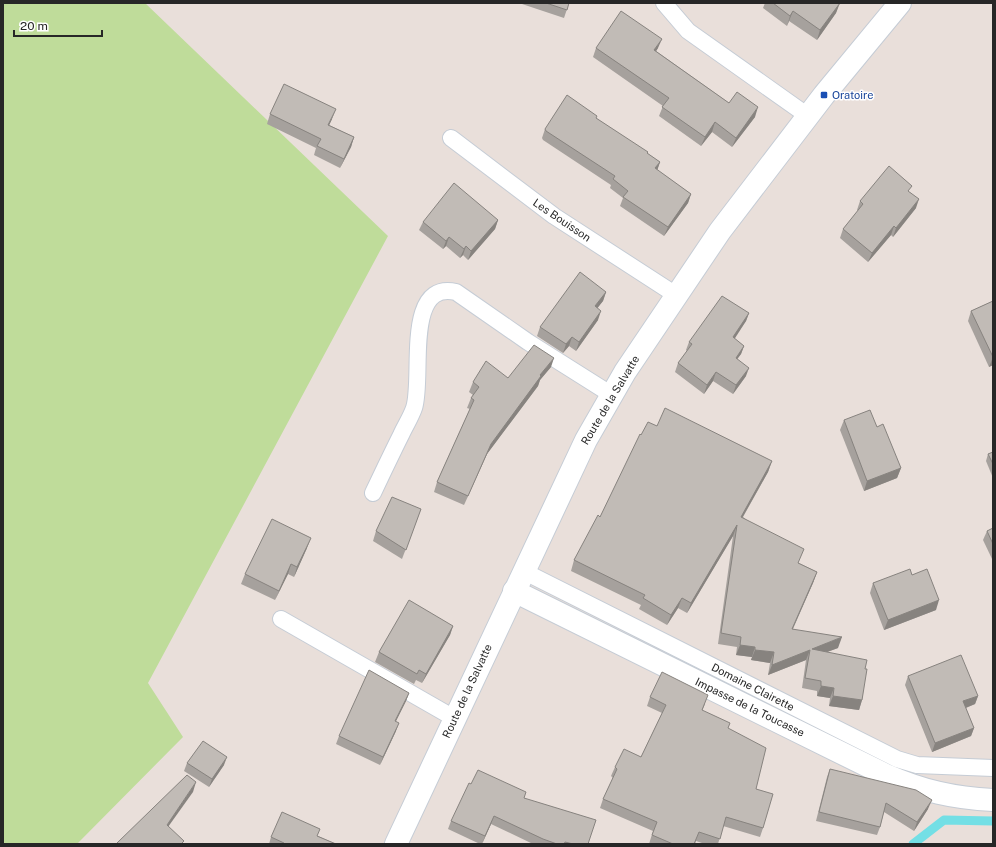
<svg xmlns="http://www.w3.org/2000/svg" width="996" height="847" font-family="'Public Sans',sans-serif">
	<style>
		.green { fill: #bfdc9a }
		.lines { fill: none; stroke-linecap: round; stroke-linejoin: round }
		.stream { stroke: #73dfe5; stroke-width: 9 }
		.lane-casing { stroke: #c5ccd5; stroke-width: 18 }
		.street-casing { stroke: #c5ccd5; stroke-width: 24 }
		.lane { stroke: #fff; stroke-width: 16 }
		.street { stroke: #fff; stroke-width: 22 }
		.wall { fill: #a6a19d }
		.shaded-wall { fill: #87837f }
		.building { fill: #c1bbb6; stroke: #87837f }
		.transit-dot { fill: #1a4fb4; stroke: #fff; stroke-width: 1.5 }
		.labels { text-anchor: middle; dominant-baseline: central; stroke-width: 3; stroke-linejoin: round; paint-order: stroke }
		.transit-label { font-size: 11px; fill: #164399; stroke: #fff; text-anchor: start }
		.street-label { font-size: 11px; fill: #272727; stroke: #fff }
	</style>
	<rect width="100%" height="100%" fill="#e9dfda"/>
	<path class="green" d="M3 3H145L388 236 148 683 183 737 77 844H3Z"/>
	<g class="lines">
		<path class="stream" d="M913 844 944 820 993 821"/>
		<defs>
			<g id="lane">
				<path d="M664 3 688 31 808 116"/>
				<path d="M451 138 554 216 676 295"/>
				<path d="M373 493C382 474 391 455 401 435 405 426 411 417 414 408 424 379 403 280 456 292L528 342 612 395"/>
				<path d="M523 571 897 759 917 765 993 768"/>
				<path d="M281 619 454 718"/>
			</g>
			<g id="street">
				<path d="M514 591 886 775C923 791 953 798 993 800"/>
				<path d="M396 844 586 440 625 372 720 231 824 95 900 3"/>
			</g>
		</defs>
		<use href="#lane" class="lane-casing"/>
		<use href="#street" class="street-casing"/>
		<use href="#lane" class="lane"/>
		<use href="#street" class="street"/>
	</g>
	<g class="wall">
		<path d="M519 3H569L564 18Z"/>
		<path d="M765 3H839L836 13 817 40 789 21 787 26 763 8Z"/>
		<path d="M596 48H658L656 51 729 103 755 117 732 147 712 132 701 146 659 116 663 106 593 57Z"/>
		<path d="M270 114 332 119 329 125 354 137 351 147 340 168 314 155 316 148 267 124Z"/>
		<path d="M596 118 660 162 657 170 691 194 688 203 664 236 620 206 623 198 610 188 611 185 543 140 542 138 545 129Z"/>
		<path d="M910 192 916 208 893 237 891 235 868 262 840 238 843 229 858 211 857 210 860 201Z"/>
		<path d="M498 220 495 229 468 260 463 255 460 258 446 246 443 249 419 230 423 222Z"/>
		<path d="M606 292 603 301 597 308 598 320 576 351 569 346 563 353 537 336 540 327Z"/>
		<path d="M993 301V365L989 367 968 321 971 311Z"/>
		<path d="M749 313 746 321 734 338 744 346 741 354 737 359 746 376 733 394 713 381 704 394 675 372 678 363 687 351 686 350 689 342Z"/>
		<path d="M551 367 540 380 538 386 487 454 464 505 434 492 437 482 470 409 467 408 471 398 473 395 469 392 473 382 508 378Z"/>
		<path d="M844 420 877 427 901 468 897 478 864 491 840 430Z"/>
		<path d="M657 426 772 461 768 472 743 517 799 563 817 572 813 583 793 629 838 648 827 652 865 669 862 700 859 710 829 706 830 698 817 696V691L802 688 806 660 768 675 770 663 751 660 752 657 736 655 737 647 718 644 733 536 687 613 678 608 667 625 639 609 641 605 571 571 574 560 600 517 641 435Z"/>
		<path d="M993 452V478L986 461 988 454Z"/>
		<path d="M421 509 402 559 373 541 376 531Z"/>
		<path d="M993 528V561L983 540 987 531Z"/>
		<path d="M307 548 294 577 288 574 275 600 241 584 245 574Z"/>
		<path d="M912 575 936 610 884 630 870 593 873 583Z"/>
		<path d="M453 626 450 635 422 683 416 680 414 684 375 662 379 652Z"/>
		<path d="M908 676 978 696 975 704 966 708 974 728 971 736 932 752 905 685Z"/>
		<path d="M409 693 406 701 396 721V731L380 765 336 744 339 736Z"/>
		<path d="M650 697 705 704 702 711 728 728 756 789 763 828 760 837 723 826 718 844H705L696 841 695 844H649L653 831 600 808 603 799 613 778 611 776 615 767 641 757 662 713 647 706Z"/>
		<path d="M187 763 224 765 209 787 184 771Z"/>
		<path d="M830 769 928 809 914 831 884 812 880 827 877 835 816 821 827 777Z"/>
		<path d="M524 798 588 844H533L491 824 482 844H480L448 829 451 821Z"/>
		<path d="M318 836 336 844H269L271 837Z"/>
	</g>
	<g class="shaded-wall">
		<path d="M840 3 836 13 817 40 820 30Z"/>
		<path d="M793 11 787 26 790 16Z"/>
		<path d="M662 39 658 48 651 59 654 50Z"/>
		<path d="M758 107 755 117 732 147 736 138Z"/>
		<path d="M336 109 332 119 325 134 328 125Z"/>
		<path d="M715 122 712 132 701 146 705 137Z"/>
		<path d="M354 137 351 147 340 168 344 159Z"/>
		<path d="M660 162 657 171 655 168Z"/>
		<path d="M691 194 688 203 664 236 668 227Z"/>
		<path d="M919 199 916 208 893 237 896 228Z"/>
		<path d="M498 220 495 229 468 260 471 251Z"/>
		<path d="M894 226 891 235 868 262 872 253Z"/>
		<path d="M449 237 446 246 443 249 446 241Z"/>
		<path d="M466 246 463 255 460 258 464 249Z"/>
		<path d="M606 292 603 301 592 315 595 306Z"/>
		<path d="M601 311 598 320 576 351 579 342Z"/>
		<path d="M749 313 746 321 730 346 733 337Z"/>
		<path d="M572 337 569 346 563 353 566 344Z"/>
		<path d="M744 346 741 354 732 366 736 358Z"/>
		<path d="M993 357V365L989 367Z"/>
		<path d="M554 358 551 367 540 380 538 386 487 454 464 505 468 496 491 444 540 375Z"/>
		<path d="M749 368 746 376 733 394 736 385Z"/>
		<path d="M716 372 713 381 704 394 707 385Z"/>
		<path d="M772 461 768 472 737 527 741 517Z"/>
		<path d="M901 468 897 478 864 491 867 481Z"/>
		<path d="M737 525 733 536 687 613 691 603Z"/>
		<path d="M311 538 307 548 294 577 297 567Z"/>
		<path d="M291 564 288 574 275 600Z"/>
		<path d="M817 572 813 583 788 639 792 629Z"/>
		<path d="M682 598 678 608 667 625 671 615Z"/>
		<path d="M939 600 936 610 884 630 888 620Z"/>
		<path d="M453 626 450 635 422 683 426 674Z"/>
		<path d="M842 637 838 648 808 659 812 649Z"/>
		<path d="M740 645 755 647 752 657 736 655Z"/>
		<path d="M755 650 774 652 770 663 751 660Z"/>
		<path d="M810 650 806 660 768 675 772 665Z"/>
		<path d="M821 686 834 688 830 698 817 696Z"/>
		<path d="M409 693 406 701 392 729 395 721Z"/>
		<path d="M833 696 862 700 859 710 829 706Z"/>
		<path d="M978 696 975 704 960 710 963 701Z"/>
		<path d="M399 723 396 731 380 765 383 757Z"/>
		<path d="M974 728 971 736 932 752 935 743Z"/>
		<path d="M227 757 224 765 209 787 212 779Z"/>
		<path d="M196 782 193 792 163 834 167 825Z"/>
		<path d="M932 800 928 809 914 831 917 822Z"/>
		<path d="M494 816 491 824 482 844 485 836Z"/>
	</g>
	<g class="building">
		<path d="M546 3H569L567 10Z"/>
		<path d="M773 3H840L820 30 793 11 790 16Z"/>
		<path d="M621 11 662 39 654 50 729 103 737 92 758 107 736 138 715 122 705 137 662 107 669 98 596 48Z"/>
		<path d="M284 84 336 109 328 125 354 137 344 159 317 146 321 139 270 114Z"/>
		<path d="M567 95 597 116 596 118 648 152 647 153 660 162 655 168 691 194 668 227 623 197 628 191 613 179 615 176 546 131 545 129Z"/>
		<path d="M889 166 912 186 908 191 919 199 896 228 894 226 872 253 843 229 863 204 860 201Z"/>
		<path d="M454 183 498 220 471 251 466 246 464 249 449 237 446 241 423 222Z"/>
		<path d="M580 272 606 292 595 306 601 311 579 342 572 337 566 344 540 327Z"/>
		<path d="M722 296 749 313 733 337 744 346 736 358 749 368 736 385 716 372 707 385 678 363 692 344 689 342Z"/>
		<path d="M993 301V357L971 311Z"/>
		<path d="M534 345 554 358 540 375 541 376 491 444 468 496 437 482 474 400 471 398 479 387 473 382 486 361 508 378Z"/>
		<path d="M665 408 772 461 741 517 804 549 798 563 817 572 792 629 842 637 812 649 867 660 865 669H867L862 700 833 696 834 688 821 686V681L805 678 810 650 772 665 774 652 755 650V647L740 645 741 637 721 633 737 525 691 603 682 598 671 615 643 598 645 595 574 560 598 515 600 517 640 434 641 435 648 422 657 426Z"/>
		<path d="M870 410 877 427 883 424 901 468 867 481 844 420Z"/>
		<path d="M993 452V464L988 454Z"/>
		<path d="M392 497 421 509 406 550 376 531Z"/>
		<path d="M272 519 311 538 297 567 291 564 279 591 245 574Z"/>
		<path d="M993 528V544L987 531Z"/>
		<path d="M910 569 912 575 927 569 939 600 888 620 873 583Z"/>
		<path d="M409 600 453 626 426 674 419 670 417 674 379 652Z"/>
		<path d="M961 655 978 696 963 701 974 728 935 743 908 676Z"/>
		<path d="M369 670 409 693 395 721 399 723 383 757 339 736Z"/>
		<path d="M662 672 708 695 702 710 730 723 728 728 766 748 756 789 773 794 763 828 726 817 720 839 699 832 694 844H673L652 835 657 822 603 799 617 769 615 767 624 749 641 757 666 705 650 697Z"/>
		<path d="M203 741 227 757 212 779 187 763Z"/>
		<path d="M830 769 916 790 932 800 917 822 886 803 880 827 819 812Z"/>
		<path d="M478 770 526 792 524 798 596 820 588 844H573L565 842 564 844H557L543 839 494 816 485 836 451 821 469 783 471 784Z"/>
		<path d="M187 775 196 782 167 825 184 841 181 844H118L117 843Z"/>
		<path d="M282 812 320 829 317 836 336 844H283L284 843 271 837Z"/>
	</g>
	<rect class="transit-dot" x="820" y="91" width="8" height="8" rx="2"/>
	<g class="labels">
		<g class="transit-label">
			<text x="832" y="95">Oratoire</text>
		</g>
		<g class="street-label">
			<text transform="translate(562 220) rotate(34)">Les Bouisson</text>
			<text transform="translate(610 400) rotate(-59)">Route de la Salvatte</text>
			<text transform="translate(753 687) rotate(27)">Domaine Clairette</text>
			<text transform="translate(467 691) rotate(-65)">Route de la Salvatte</text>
			<text transform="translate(750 707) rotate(26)">Impasse de la Toucasse</text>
		</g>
	</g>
	<rect width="996" height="847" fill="none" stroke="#272727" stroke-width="8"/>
	<path d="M14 30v6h88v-6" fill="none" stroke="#272727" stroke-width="2"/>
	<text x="20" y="30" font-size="12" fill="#272727" stroke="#ffffff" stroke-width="3" paint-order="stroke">20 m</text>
</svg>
